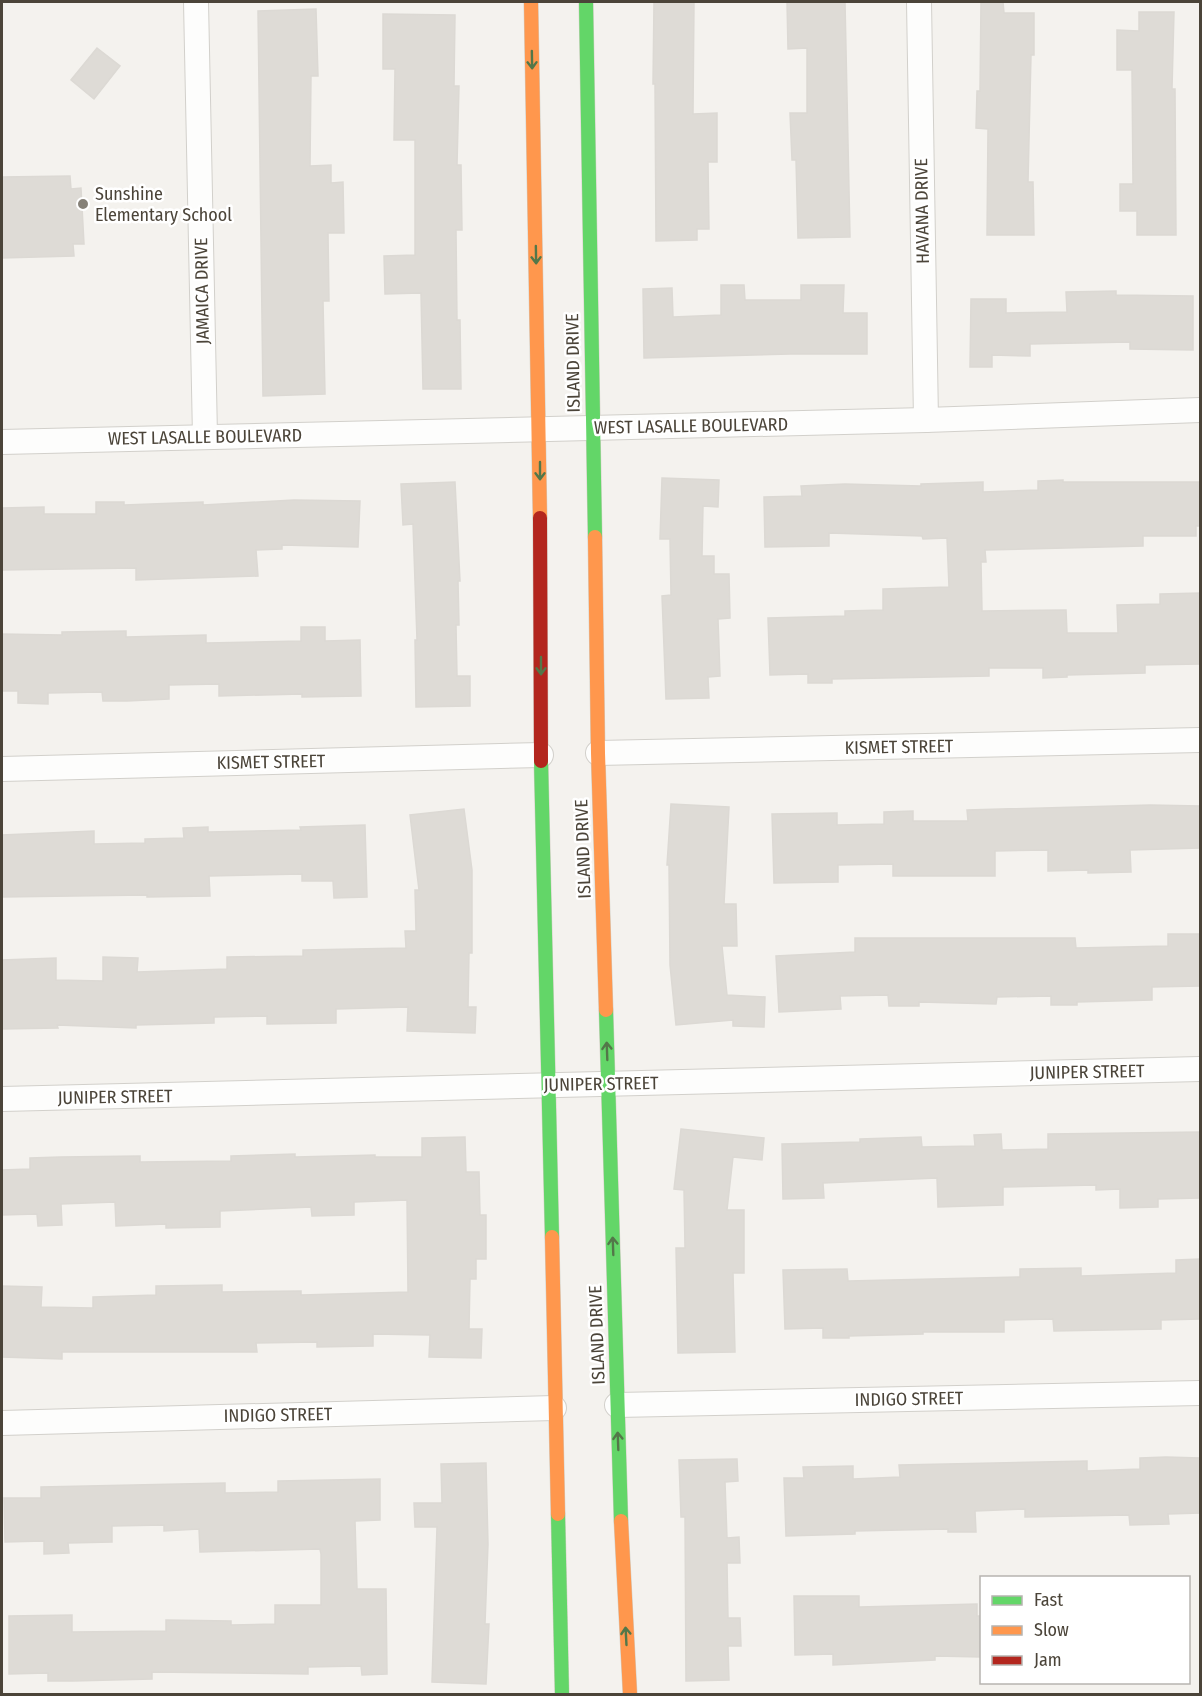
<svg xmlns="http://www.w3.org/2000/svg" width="1202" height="1696" font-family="'Fira Sans Condensed',sans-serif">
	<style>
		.building { fill: #dedbd6; stroke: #dcd9d4; stroke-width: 1.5 }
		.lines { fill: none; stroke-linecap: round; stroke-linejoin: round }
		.street-casing { stroke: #d2d0cb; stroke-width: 26 }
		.fast-casing { stroke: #d3cfc5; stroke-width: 15 }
		.slow-casing { stroke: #d3cfc5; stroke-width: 15 }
		.jam-casing { stroke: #d3cfc5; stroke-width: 15 }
		.street { stroke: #fdfdfc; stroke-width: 24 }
		.fast { stroke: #63d668; stroke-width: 14 }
		.slow { stroke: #ff974d; stroke-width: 14 }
		.jam { stroke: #b3261e; stroke-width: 14 }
		.oneway { stroke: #537749 }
		.poi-dot { fill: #868178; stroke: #fff; stroke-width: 2 }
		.labels { text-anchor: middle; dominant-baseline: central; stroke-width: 5; stroke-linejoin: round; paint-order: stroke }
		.poi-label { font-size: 18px; fill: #4b4439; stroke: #fff; text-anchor: start }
		.street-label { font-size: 18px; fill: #4b4439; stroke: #fff }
	</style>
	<rect width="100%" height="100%" fill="#f4f2ee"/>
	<g class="building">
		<path d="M654 2H694L693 114 717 113V162H708L709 229H697V240L656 241 655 84H653Z"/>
		<path d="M787 2H845L850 237 798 238 796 160H792L790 113H807V48L788 49Z"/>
		<path d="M981 2H1003L1004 13H1034V55H1031L1028 182H1033L1034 235H987L988 129 976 128 977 91H980Z"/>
		<path d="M316 9 318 76H311L310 166 331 165V183L343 182 344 233H328L329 301H323L325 394 263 396 258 11Z"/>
		<path d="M1139 12H1174L1172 89H1175L1176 235H1137V211H1120V184H1133L1132 70H1117V30L1139 31Z"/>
		<path d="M383 14 455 15 454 86H459L457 165H461L462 230H456L457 320H460L461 389H423L421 293 385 294 384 256 415 255V140H394L395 69H383Z"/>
		<path d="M97 48 120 66 94 99 71 80Z"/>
		<path d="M70 176 71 189 81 188 84 244H73L74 256 2 258V177Z"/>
		<path d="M721 285H744L745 300H801V285H844L843 313H867V354H790L644 358 643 289 672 288 673 317 721 315Z"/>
		<path d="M1116 291V295L1193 296V350L1130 349V342L1030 344V356L992 355V367H970L971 299H1006V313L1067 312 1066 292Z"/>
		<path d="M662 478 719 480 718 507 703 506 702 556H714V574H729L730 618 718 619 720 676 708 677 709 698 666 699 662 596 671 595 670 539H660Z"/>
		<path d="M1063 480V482H1200V526H1196V536H1143V546L985 550 986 562H981L982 611 1066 610 1067 633H1118L1117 605 1160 604V594L1200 593V664L1145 665V673L1067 675V677L1043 678V668H989V676L832 679V683H808V674L770 675 768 618 845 616V611L883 610V589L949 587 947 538 923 539 922 536 829 533V546L765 547 764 497 802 496 801 486 845 484 921 486V484L983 482V492L1038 490V481Z"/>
		<path d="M455 482 460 581H458L459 625H456L457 676H470V706L416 707 415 640H417L413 524 403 525 401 484Z"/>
		<path d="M294 500 360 501 358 547 282 545V549L256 550 258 576 136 580V568L2 570V508L44 507V514H96V502H124V505L203 502V505Z"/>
		<path d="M301 627H325V641L360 640 361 696 302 697V694L219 696V684L169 685V699L127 701H103L102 692 48 693V704L18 703V691H2V634L62 635V632L126 631V637L206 635V643L301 641Z"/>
		<path d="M671 804 729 807 724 904H736L737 946H722L727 995 765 997 764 1027 733 1026V1020L676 1025 670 965 669 865H667Z"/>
		<path d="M1150 805 1200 806V848L1130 850 1131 872 1088 873V870L1048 871V850L995 851V876H893V864L838 865V882L774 883 772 814 837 813V825L884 824V812L913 811V821H968L967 810Z"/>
		<path d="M464 809 472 870V953H469L468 1007H476L475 1033 407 1031 408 1007 336 1009V1023L267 1024V1016L214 1017V1023L136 1025V1028L57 1025 58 1028 2 1029V960L56 958V980L103 981V957L138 958 137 972 227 969V957L303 956V950L406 948 405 931H416L415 890H419L410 815Z"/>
		<path d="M365 825 367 897 334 898 333 881H302V874L209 876 210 896 147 897V895L2 897V835L94 831V844L145 843V839L184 838 183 828 208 827V832L301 830 300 827Z"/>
		<path d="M1168 934H1200V986L1152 987V1000L1077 1002V1005H1051V996L997 997 996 1004 919 1002V1006H889L888 995 840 996 841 1009 779 1012 776 956 855 952V938H1075L1076 948 1168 946Z"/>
		<path d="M681 1129 764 1138 762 1160 733 1157 727 1210H744V1273H733L735 1352 678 1353 676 1248H685L684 1190 674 1189Z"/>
		<path d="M1200 1132V1198L1158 1199V1207L1120 1208V1189L1096 1190V1185L1003 1187V1205L938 1207 937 1178 823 1183 824 1198 783 1199 782 1144 860 1142V1139L921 1137 922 1147 975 1146 974 1135 1001 1134 1002 1150 1048 1149V1134Z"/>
		<path d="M465 1137 466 1172H479L480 1215H486V1259H476V1279H470L469 1329H482L481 1358 429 1357 430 1335 373 1334V1346L317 1347V1342L256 1343 257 1352H62V1359L2 1357V1286L42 1287 41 1307 93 1308V1297L156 1295V1286L222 1285V1292L301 1291V1295L408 1292 407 1200 354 1202V1215L312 1216 311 1207 220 1211V1227L166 1228V1224L116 1226 115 1202 61 1204 62 1225 38 1226 37 1214 2 1215V1170L30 1169V1158L60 1157 140 1156V1162L231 1161V1156L295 1154V1157L375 1155V1157H422V1138Z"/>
		<path d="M1200 1259V1319L1161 1320V1329L1054 1331 1053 1319 1004 1320V1332H923V1334L849 1336V1338H823V1328L785 1329 783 1270 847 1269 848 1281 1020 1277V1269L1081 1268V1276L1176 1273V1260Z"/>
		<path d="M1166 1457 1200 1458V1513L1168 1514 1169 1524 1130 1525 1129 1515 1025 1517V1509L975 1511 976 1532H948V1529L855 1531V1534L786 1536 784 1478H804L803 1467 853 1466V1479L900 1477 899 1465 1087 1461V1471L1140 1469V1458Z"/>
		<path d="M737 1459 738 1481 725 1482 727 1538 739 1537 740 1563H727L728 1618H740L741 1646H728L729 1680 686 1681 685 1517H681L679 1460Z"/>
		<path d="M486 1463 488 1544 485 1624H489L486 1684 432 1682 437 1527H415L414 1503H442L441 1464Z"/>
		<path d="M380 1479V1520L355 1521 357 1589H386L387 1674 362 1675 361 1666 308 1667V1674L152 1672V1679L73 1681H48V1673L9 1674V1616L72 1615V1632L166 1631V1620L231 1621V1625L275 1624V1605H321V1554L320 1549 200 1552 199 1529 164 1531V1525L112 1526V1542L68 1543 69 1553 44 1554V1541L5 1542 4 1498H41V1487L225 1483V1493L278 1492V1481Z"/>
		<path d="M794 1596H859V1607L977 1604V1616H981V1657L935 1656V1660L833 1665V1654L795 1655Z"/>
	</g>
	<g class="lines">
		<defs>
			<g id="street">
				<path d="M196 2 205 436"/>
				<path d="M919 2 926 420"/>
				<path d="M2 442 926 420 1200 410"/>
				<path d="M598 753 1200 740"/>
				<path d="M2 769 541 755"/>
				<path d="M2 1099 1200 1069"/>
				<path d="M617 1405 1200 1393"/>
				<path d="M2 1423 554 1408"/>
			</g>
			<g id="fast">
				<path d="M586 2 595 537"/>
				<path d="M541 761 552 1237"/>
				<path d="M606 1010 621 1521"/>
				<path d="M558 1514 562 1694"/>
			</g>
			<g id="slow">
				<path d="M531 2 540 518"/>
				<path d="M595 537 598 753 606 1010"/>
				<path d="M552 1237 558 1514"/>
				<path d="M621 1521 630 1694"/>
			</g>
			<path id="jam" d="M540 518 541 761"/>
		</defs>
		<use href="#street" class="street-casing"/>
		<use href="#fast" class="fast-casing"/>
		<use href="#slow" class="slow-casing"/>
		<use href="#jam" class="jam-casing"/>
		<use href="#street" class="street"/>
		<use href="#fast" class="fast"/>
		<use href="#slow" class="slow"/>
		<use href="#jam" class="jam"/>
	</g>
	<defs><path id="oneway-shaft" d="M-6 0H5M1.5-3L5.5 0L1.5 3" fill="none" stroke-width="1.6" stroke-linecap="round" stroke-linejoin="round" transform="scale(1.5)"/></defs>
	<g class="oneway">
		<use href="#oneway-shaft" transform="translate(532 60) rotate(89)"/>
		<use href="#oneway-shaft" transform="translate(536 255) rotate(89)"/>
		<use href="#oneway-shaft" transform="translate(540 471) rotate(90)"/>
		<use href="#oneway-shaft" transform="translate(541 666) rotate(90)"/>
		<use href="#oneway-shaft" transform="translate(607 1051) rotate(-92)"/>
		<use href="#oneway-shaft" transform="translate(613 1246) rotate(-92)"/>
		<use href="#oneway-shaft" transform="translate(618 1441) rotate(-92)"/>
		<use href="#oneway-shaft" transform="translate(626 1636) rotate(-93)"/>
	</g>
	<circle class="poi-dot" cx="83" cy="204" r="6"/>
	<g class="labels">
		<g class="poi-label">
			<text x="95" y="194">Sunshine<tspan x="95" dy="21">Elementary School</tspan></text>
		</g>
		<g class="street-label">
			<text transform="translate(922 211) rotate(-91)">HAVANA DRIVE</text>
			<text transform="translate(202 291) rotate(-91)">JAMAICA DRIVE</text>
			<text transform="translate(573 363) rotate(-91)">ISLAND DRIVE</text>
			<text transform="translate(691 426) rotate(-1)">WEST LASALLE BOULEVARD</text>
			<text transform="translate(205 437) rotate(-1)">WEST LASALLE BOULEVARD</text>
			<text transform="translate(899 747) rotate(-1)">KISMET STREET</text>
			<text transform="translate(271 762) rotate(-1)">KISMET STREET</text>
			<text transform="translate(583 849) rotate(-92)">ISLAND DRIVE</text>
			<text transform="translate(1087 1072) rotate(-1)">JUNIPER STREET</text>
			<text transform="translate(601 1084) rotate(-1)">JUNIPER STREET</text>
			<text transform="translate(115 1097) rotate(-1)">JUNIPER STREET</text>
			<text transform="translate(597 1335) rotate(-92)">ISLAND DRIVE</text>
			<text transform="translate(909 1399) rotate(-1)">INDIGO STREET</text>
			<text transform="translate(278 1415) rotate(-1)">INDIGO STREET</text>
		</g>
	</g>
	<rect width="1202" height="1696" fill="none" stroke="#4b4439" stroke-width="6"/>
	<rect x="980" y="1576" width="210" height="108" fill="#ffffff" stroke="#b7b4b0" stroke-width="1.5"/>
	<rect x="992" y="1596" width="30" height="9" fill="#63d668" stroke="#b7b4b0" stroke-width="1.5"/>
	<text x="1034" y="1606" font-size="18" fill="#4b4439">Fast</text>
	<rect x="992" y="1626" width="30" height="9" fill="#ff974d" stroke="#b7b4b0" stroke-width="1.5"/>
	<text x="1034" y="1636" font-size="18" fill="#4b4439">Slow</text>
	<rect x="992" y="1656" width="30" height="9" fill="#b3261e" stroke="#b7b4b0" stroke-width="1.5"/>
	<text x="1034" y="1666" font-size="18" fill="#4b4439">Jam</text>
</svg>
